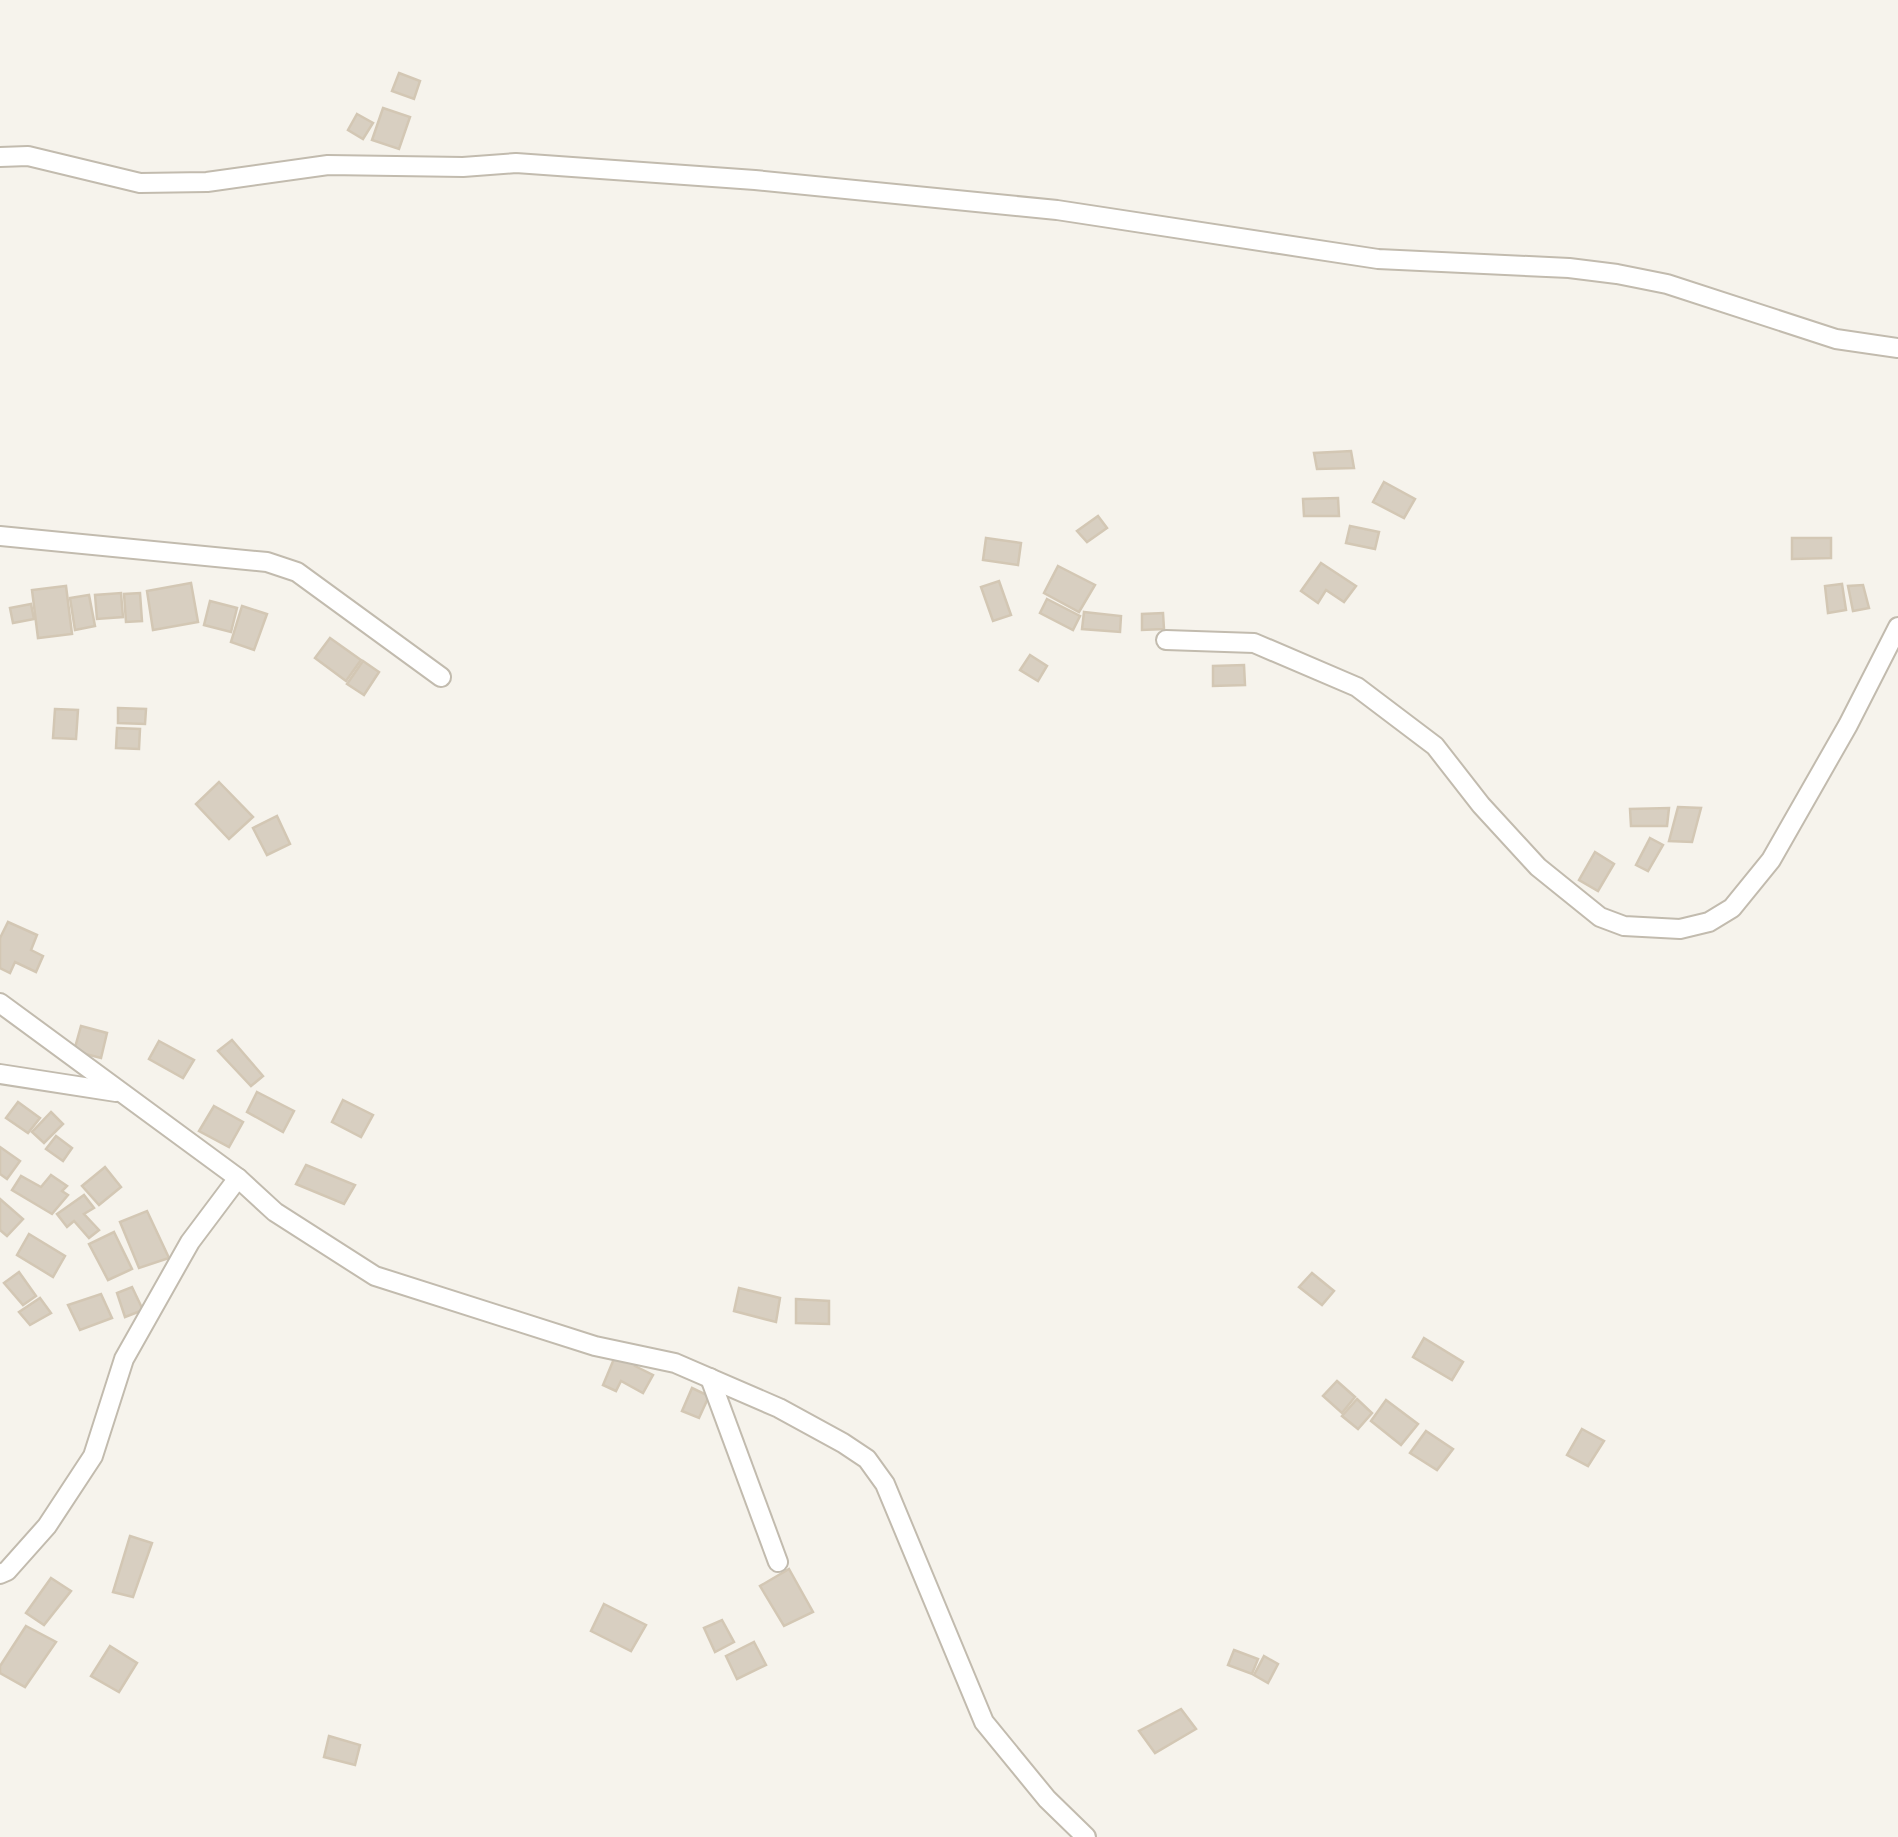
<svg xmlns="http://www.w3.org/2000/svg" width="1898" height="1837" font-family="Inter,sans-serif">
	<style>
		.building { fill: #d8cfc1; stroke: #d3c7b4; stroke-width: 2.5 }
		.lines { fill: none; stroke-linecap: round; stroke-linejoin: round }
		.minor-casing { stroke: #c2bbae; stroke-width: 22 }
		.minor { stroke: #fff; stroke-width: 18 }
	</style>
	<rect width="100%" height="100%" fill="#f6f3ec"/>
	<g class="building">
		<path d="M399 73 420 81 414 99 392 91Z"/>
		<path d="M383 108 410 117 399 149 372 140Z"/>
		<path d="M357 114 373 123 363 139 348 130Z"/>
		<path d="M1351 451 1354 468 1317 469 1314 453Z"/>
		<path d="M1384 482 1415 499 1404 518 1373 502Z"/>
		<path d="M1338 498 1339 516H1304L1303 499Z"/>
		<path d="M1098 516 1107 528 1087 542 1077 531Z"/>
		<path d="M1350 526 1379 532 1375 549 1346 543Z"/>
		<path d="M986 538 1021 543 1018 565 983 560Z"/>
		<path d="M1792 538H1831V558L1792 559Z"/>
		<path d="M1321 563 1356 586 1344 602 1326 590 1318 603 1301 591Z"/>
		<path d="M1058 566 1095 585 1079 612 1044 593Z"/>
		<path d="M999 581 1011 615 993 621 981 587Z"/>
		<path d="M191 583 198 622 153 630 147 591Z"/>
		<path d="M1842 584 1846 610 1828 613 1825 586Z"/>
		<path d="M1863 585 1869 608 1853 611 1848 586Z"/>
		<path d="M66 586 72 634 38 638 32 590Z"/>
		<path d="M121 593 123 617 97 619 95 595Z"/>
		<path d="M140 593 142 621 126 622 124 594Z"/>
		<path d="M89 595 95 626 75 630 70 598Z"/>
		<path d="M1047 599 1080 616 1073 630 1040 613Z"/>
		<path d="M210 601 237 608 231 632 204 625Z"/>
		<path d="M31 604 34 619 13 623 10 608Z"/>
		<path d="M242 606 267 614 254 650 231 642Z"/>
		<path d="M1084 612 1121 616 1120 632 1082 629Z"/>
		<path d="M1163 613 1164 629 1142 630V614Z"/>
		<path d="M330 638 361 660 346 681 315 658Z"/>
		<path d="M1030 655 1047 666 1038 681 1020 670Z"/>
		<path d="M363 661 379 672 364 695 347 684Z"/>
		<path d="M1244 665 1245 685 1213 686V666Z"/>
		<path d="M118 708 146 709 145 724 118 723Z"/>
		<path d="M55 709 78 710 76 739 53 738Z"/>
		<path d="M117 728 140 729 139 749 116 748Z"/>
		<path d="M219 782 253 817 229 839 196 804Z"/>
		<path d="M1678 807 1701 808 1692 842 1669 841Z"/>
		<path d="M1669 808 1667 826H1631L1630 809Z"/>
		<path d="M277 816 290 844 267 855 253 828Z"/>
		<path d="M1650 838 1663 845 1648 871 1636 865Z"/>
		<path d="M1595 852 1614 864 1598 891 1579 880Z"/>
		<path d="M8 922 37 935 31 950 43 956 36 972 15 962 10 973 0 968V938Z"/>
		<path d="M81 1026 107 1033 101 1058 74 1051Z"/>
		<path d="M232 1040 263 1076 251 1086 218 1051Z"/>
		<path d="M159 1041 194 1060 183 1078 149 1059Z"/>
		<path d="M257 1092 294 1111 283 1132 247 1112Z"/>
		<path d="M343 1100 373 1115 361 1137 332 1122Z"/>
		<path d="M18 1102 40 1118 28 1133 6 1118Z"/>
		<path d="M214 1106 243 1122 229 1147 199 1131Z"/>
		<path d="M51 1112 63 1124 44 1143 32 1132Z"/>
		<path d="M56 1136 72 1148 63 1161 46 1149Z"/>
		<path d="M0 1147 20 1161 7 1179 0 1174Z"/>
		<path d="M306 1165 355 1185 344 1204 296 1184Z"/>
		<path d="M105 1167 121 1187 99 1205 82 1186Z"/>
		<path d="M51 1175 67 1186 62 1191 68 1195 52 1214 12 1190 21 1176 41 1187Z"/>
		<path d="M84 1195 94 1208 84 1214 99 1230 89 1238 74 1221 67 1227 57 1214Z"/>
		<path d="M0 1199 23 1219 7 1236 0 1230Z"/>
		<path d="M147 1211 169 1258 139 1268 120 1222Z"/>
		<path d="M114 1232 132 1269 108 1280 89 1244Z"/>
		<path d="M29 1234 65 1256 53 1277 17 1255Z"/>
		<path d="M19 1272 36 1296 23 1305 4 1283Z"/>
		<path d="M1312 1273 1334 1291 1322 1305 1299 1287Z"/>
		<path d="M132 1287 143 1310 125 1317 117 1293Z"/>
		<path d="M739 1288 780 1298 776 1322 734 1311Z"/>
		<path d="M101 1294 112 1318 80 1330 68 1305Z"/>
		<path d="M40 1298 51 1313 30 1325 19 1312Z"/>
		<path d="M796 1299 829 1301V1324L796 1323Z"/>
		<path d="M1424 1338 1463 1362 1452 1380 1413 1357Z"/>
		<path d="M616 1354 637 1361 635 1366 653 1375 643 1393 621 1381 616 1391 603 1385Z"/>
		<path d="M1337 1381 1355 1397 1342 1413 1323 1396Z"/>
		<path d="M692 1388 709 1396 699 1418 682 1411Z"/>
		<path d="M1357 1399 1372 1413 1358 1429 1342 1416Z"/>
		<path d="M1386 1400 1418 1424 1401 1445 1371 1421Z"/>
		<path d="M1582 1429 1604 1441 1588 1466 1567 1455Z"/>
		<path d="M1426 1431 1453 1449 1437 1470 1410 1453Z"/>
		<path d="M130 1536 152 1543 133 1597 113 1592Z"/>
		<path d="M789 1569 813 1612 784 1626 760 1586Z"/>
		<path d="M51 1578 71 1591 44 1625 26 1613Z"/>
		<path d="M604 1604 646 1625 631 1651 591 1631Z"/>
		<path d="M722 1620 734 1642 715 1652 704 1628Z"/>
		<path d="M26 1626 56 1642 25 1687 0 1673V1666Z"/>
		<path d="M754 1642 766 1665 737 1679 726 1656Z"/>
		<path d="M110 1646 137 1663 119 1692 91 1676Z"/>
		<path d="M1234 1650 1258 1659 1252 1674 1228 1665Z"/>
		<path d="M1264 1656 1278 1664 1268 1683 1254 1675Z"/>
		<path d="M1181 1709 1196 1729 1155 1753 1139 1731Z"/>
		<path d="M329 1736 360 1745 355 1765 324 1757Z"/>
	</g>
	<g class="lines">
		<defs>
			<g id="minor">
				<path d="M0 157 28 156 140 183 207 182 328 165 463 167 516 163 755 180 1057 210 1378 259 1569 268 1617 274 1667 284 1836 339 1898 348"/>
				<path d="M0 536 267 562 297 572 441 677"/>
				<path d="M1166 640 1254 643 1357 687 1435 746 1481 805 1538 867 1600 917 1624 926 1680 929 1709 922 1732 908 1771 860 1848 725 1898 627"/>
				<path d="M0 1003 238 1178 275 1212 375 1276 595 1346 675 1363 779 1408 843 1443 867 1459 885 1484 984 1722 1047 1799 1086 1837"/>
				<path d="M0 1074 116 1092"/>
				<path d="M710 1378 778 1562"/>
				<path d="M0 1574 7 1571 47 1526 93 1456 124 1359 190 1242 238 1178"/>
			</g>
		</defs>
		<use href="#minor" class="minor-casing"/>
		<use href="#minor" class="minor"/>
	</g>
</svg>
